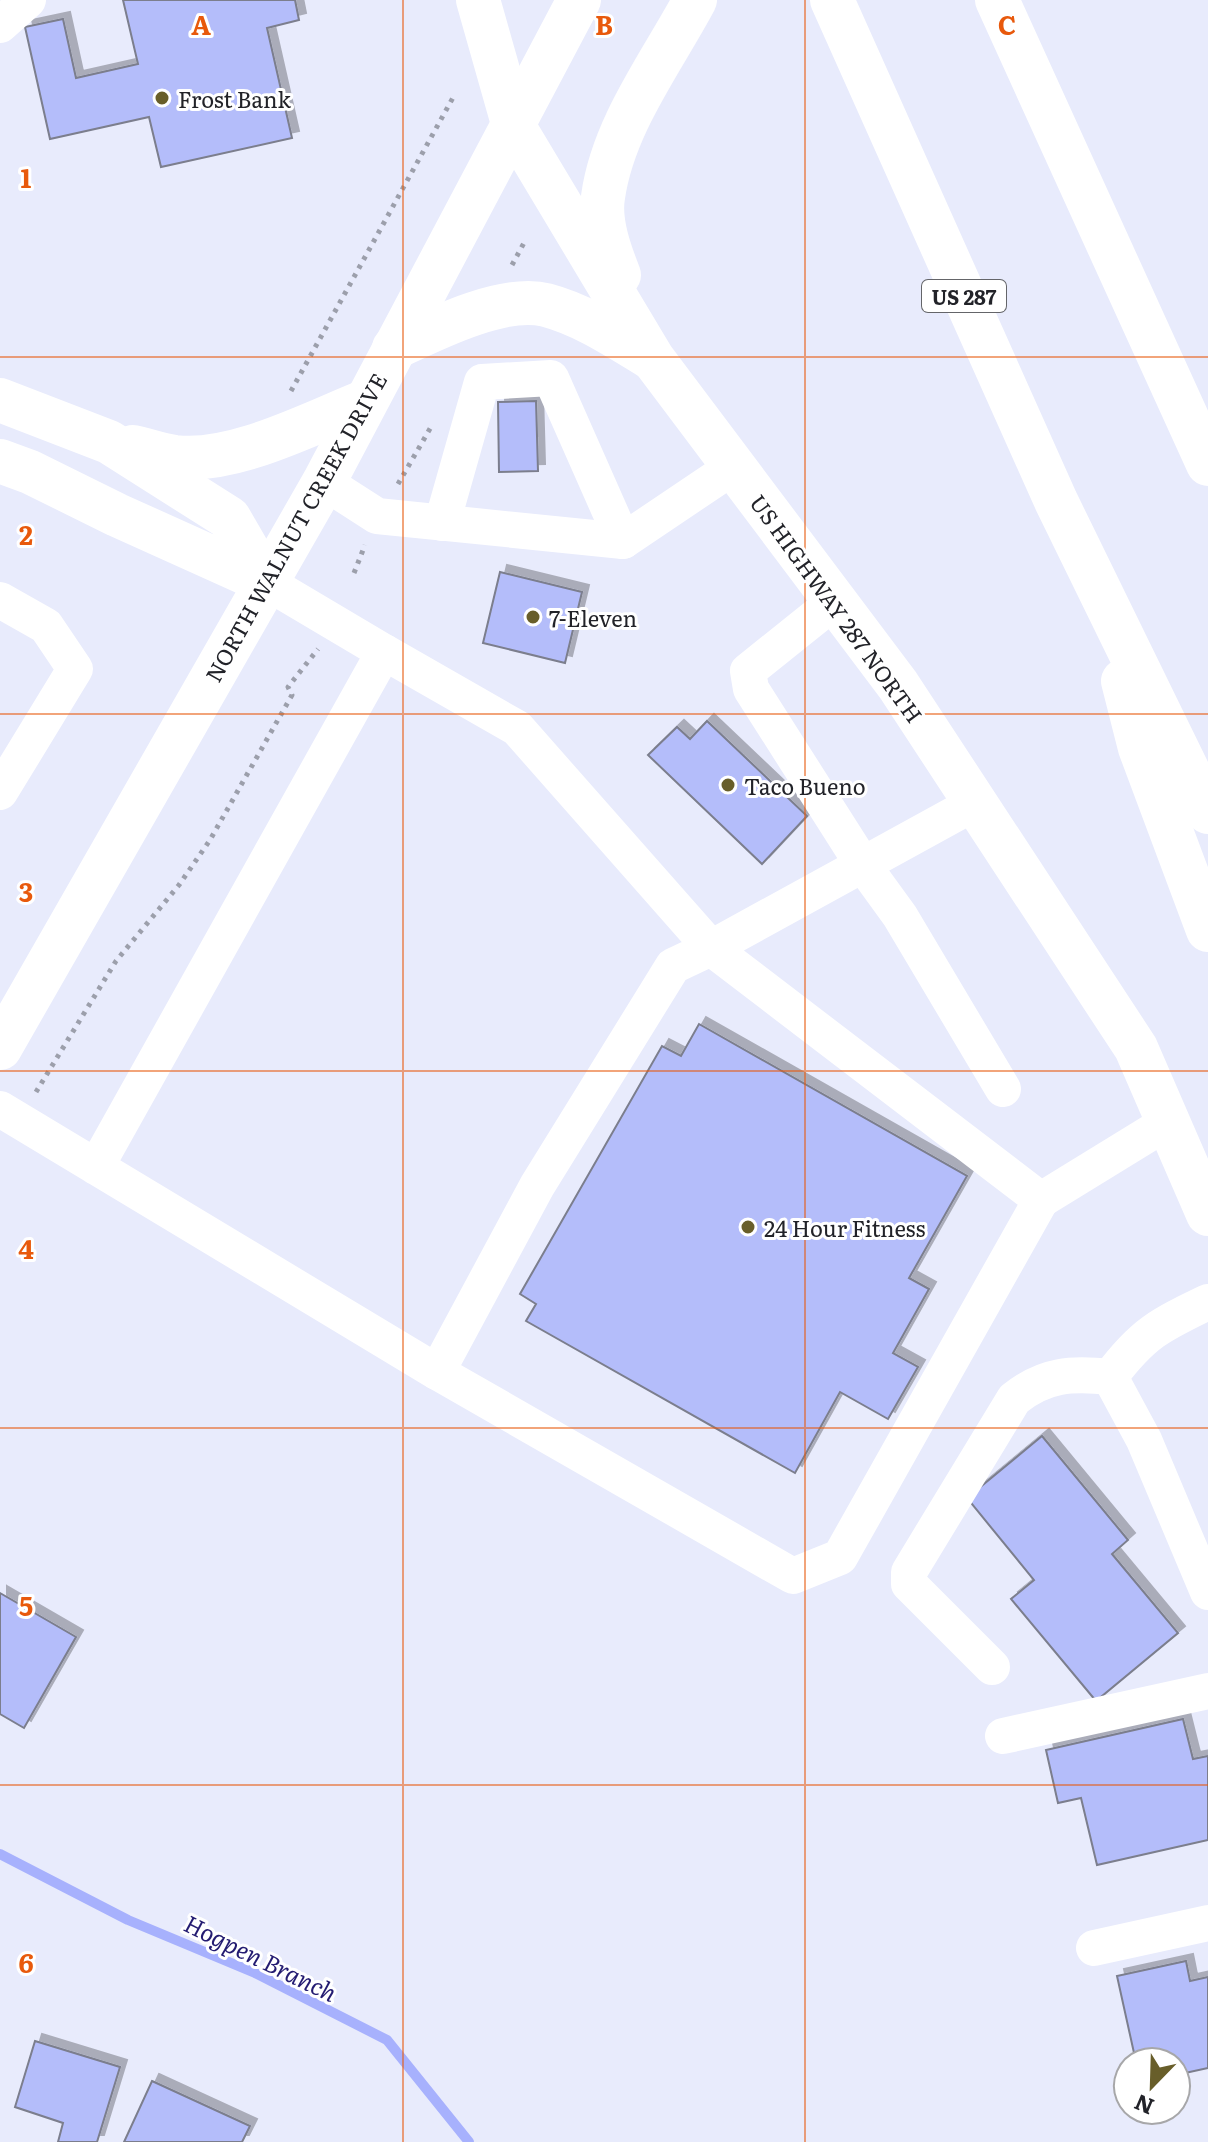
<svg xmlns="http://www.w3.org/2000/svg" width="1208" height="2142" font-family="Literata,serif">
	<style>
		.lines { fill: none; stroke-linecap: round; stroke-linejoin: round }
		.stream { stroke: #a7b1fd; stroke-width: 10 }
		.building { fill: #b4bdfa; stroke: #7b7e8d; stroke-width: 2; filter: url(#shadow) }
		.path { stroke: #9c9fab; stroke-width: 5; stroke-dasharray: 4 6; stroke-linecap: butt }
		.minor { stroke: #fff; stroke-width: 36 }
		.major { stroke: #fff; stroke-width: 44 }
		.highway { stroke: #fff; stroke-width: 44 }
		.grid { fill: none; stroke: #e8590c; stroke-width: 2; stroke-opacity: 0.55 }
		.poi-dot { fill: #685e2a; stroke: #fff; stroke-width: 3 }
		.labels { text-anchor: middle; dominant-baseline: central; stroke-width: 6; stroke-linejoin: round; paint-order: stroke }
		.shield { fill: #fff; stroke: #646569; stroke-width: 2 }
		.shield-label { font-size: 20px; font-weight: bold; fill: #222329 }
		.poi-label { font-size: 22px; fill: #222329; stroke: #fff; text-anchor: start }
		.street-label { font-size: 22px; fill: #222329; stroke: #fff }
		.water-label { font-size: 24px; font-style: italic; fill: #231b71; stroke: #fff }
		.grid-label { font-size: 26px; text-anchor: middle; font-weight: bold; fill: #e8590c; stroke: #fff; stroke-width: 6; stroke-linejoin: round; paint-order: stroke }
	</style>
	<defs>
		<filter id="shadow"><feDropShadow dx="7" dy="-7" stdDeviation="0" flood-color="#0004"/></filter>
	</defs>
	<rect width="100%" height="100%" fill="#e8ebfc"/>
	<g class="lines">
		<path class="stream" d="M0 1854 128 1920 255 1973 387 2040 469 2142"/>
	</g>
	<g class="building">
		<path d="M123 0H295L299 20 267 28 292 138 161 167 149 117 50 139 25 27 63 19 76 78 138 64Z"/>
		<path d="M536 401 538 471 499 472 498 402Z"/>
		<path d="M500 572 582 592 565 663 483 643Z"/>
		<path d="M707 721 807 816 762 864 648 755 677 727 690 739Z"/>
		<path d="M699 1024 967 1176 909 1278 929 1289 893 1353 918 1367 888 1419 840 1392 795 1473 526 1321 536 1304 520 1294 662 1046 681 1056Z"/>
		<path d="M1042 1436 1128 1540 1112 1554 1178 1633 1096 1701 1011 1599 1034 1580 967 1498Z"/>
		<path d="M0 1593 76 1637 24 1728 0 1714Z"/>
		<path d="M1183 1719 1193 1759 1208 1756V1840L1097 1865 1081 1798 1058 1803 1046 1750Z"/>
		<path d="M1186 1961 1190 1981 1208 1977V2068L1176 2075V2062H1136L1117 1976Z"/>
		<path d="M35 2041 120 2067 97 2142H58L63 2123 15 2107Z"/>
		<path d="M152 2081 250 2126 242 2142H124Z"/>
	</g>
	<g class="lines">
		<g class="path">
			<path d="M512 265 525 241"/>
			<path d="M291 391 455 94"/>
			<path d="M398 484 431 427"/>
			<path d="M354 573 365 545"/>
			<path d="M36 1092 116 961 179 885 210 840 292 695 288 687 318 649"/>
		</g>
		<g class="minor">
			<path d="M0 25 28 0"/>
			<path d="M324 482 377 516 623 541 733 467"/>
			<path d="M442 523 482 382 551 378 623 541"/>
			<path d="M266 582 384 652"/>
			<path d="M0 600 46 626 75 669 0 792"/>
			<path d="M834 602 748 671 751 689 863 865 900 916 1003 1089"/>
			<path d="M0 1109 437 1372 537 1186 673 966 711 948 517 728 384 652 96 1167"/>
			<path d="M1041 1200 1168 1122"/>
			<path d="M1208 1302C1160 1325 1143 1333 1110 1377L1144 1440 1208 1592"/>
			<path d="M437 1372 793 1576 840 1557 1041 1200 711 948 975 803"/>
			<path d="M992 1667 909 1584V1572L1014 1399C1045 1374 1072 1373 1110 1377"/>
			<path d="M1003 1736 1208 1691"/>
			<path d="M1094 1948 1208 1923"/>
		</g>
		<g class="major">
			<path d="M478 0 514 127 653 359 898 685 1136 1048 1208 1214"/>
			<path d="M619 275C610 252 599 222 603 197 613 125 662 62 695 0"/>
			<path d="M394 348C432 330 503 294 546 305 584 315 618 338 651 358"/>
			<path d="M0 400 109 442 229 518 266 582"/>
			<path d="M133 447C147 450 161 455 175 457 234 464 311 423 364 402"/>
			<path d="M0 461 30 472 117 515 266 582"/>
			<path d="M0 1048 324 482 579 0"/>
		</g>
		<g class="highway">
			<path d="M832 0 1056 501 1208 812"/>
			<path d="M997 0 1208 464"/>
			<path d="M1123 681 1140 748 1208 930"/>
		</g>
	</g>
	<path class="grid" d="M403 0V2142M805 0V2142M0 357H1208M0 714H1208M0 1071H1208M0 1428H1208M0 1785H1208"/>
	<g class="poi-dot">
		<circle cx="162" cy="98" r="8"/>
		<circle cx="533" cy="617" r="8"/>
		<circle cx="728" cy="785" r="8"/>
		<circle cx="748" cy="1227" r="8"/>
	</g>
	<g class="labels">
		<rect class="shield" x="922" y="280" width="84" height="32" rx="6"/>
		<g class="shield-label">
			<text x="964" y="296">US 287</text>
		</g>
		<g class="poi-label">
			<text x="178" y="98">Frost Bank</text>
			<text x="549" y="617">7-Eleven</text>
			<text x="744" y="785">Taco Bueno</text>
			<text x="764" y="1227">24 Hour Fitness</text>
		</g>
		<g class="street-label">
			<text transform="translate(295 527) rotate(-61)">NORTH WALNUT CREEK DRIVE</text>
			<text transform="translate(837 608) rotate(54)">US HIGHWAY 287 NORTH</text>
		</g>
		<g class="water-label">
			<text transform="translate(261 1957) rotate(26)">Hogpen Branch</text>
		</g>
	</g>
	<g class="grid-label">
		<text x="201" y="35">A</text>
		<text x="604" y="35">B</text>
		<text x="1007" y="35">C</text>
		<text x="26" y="188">1</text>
		<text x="26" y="545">2</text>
		<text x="26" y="902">3</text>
		<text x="26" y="1259">4</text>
		<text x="26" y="1616">5</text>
		<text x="26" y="1973">6</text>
	</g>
	<g transform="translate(1152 2086) rotate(203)"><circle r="38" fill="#ffffff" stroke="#a7a7a9" stroke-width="2"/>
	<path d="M0-6L14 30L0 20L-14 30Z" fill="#685e2a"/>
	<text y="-12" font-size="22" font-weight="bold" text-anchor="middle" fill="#222329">N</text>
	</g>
</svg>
